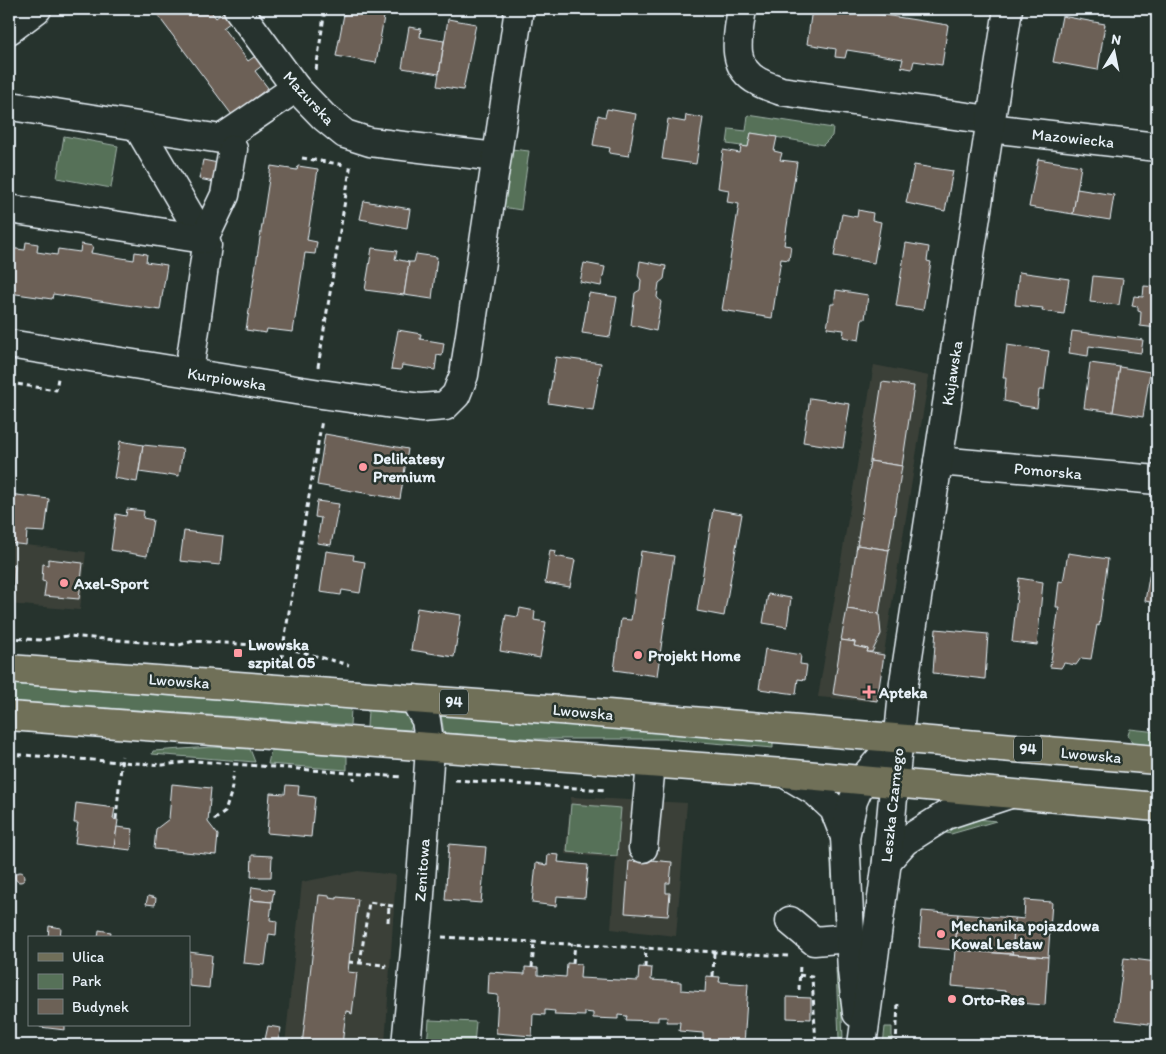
<svg xmlns="http://www.w3.org/2000/svg" width="1166" height="1054" font-family="Itim,sans-serif">
	<style>
		.built { fill: #3b4139 }
		.green { fill: #567158; stroke: #9fb1a8 }
		.building { fill: #6c6156; stroke: #e8f1f8 }
		.lines { fill: none; stroke-linecap: round; stroke-linejoin: round }
		.minor-casing { stroke: #e8f1f8; stroke-width: 31 }
		.major-casing { stroke: #e8f1f8; stroke-width: 31 }
		.path { stroke: #e8f1f8; stroke-width: 3; stroke-dasharray: 5 4; stroke-linecap: butt }
		.minor { stroke: #26332d; stroke-width: 28 }
		.major { stroke: #706f59; stroke-width: 28 }
		.poi-dot { fill: #ff9aa2; stroke: #26332d; stroke-width: 2 }
		.labels { text-anchor: middle; dominant-baseline: central; stroke-width: 5; stroke-linejoin: round; paint-order: stroke }
		.shield { fill: #26332d; stroke: #aeb8bb; stroke-width: 1 }
		.shield-label { font-size: 15px; font-weight: bold; fill: #e8f1f8 }
		.street-label { font-size: 16px; fill: #e8f1f8; stroke: #26332d }
		.poi-label { font-size: 16px; font-weight: bold; fill: #e8f1f8; stroke: #26332d; text-anchor: start }
	</style>
	<rect width="100%" height="100%" fill="#26332d"/>
	<filter id="ink" filterUnits="userSpaceOnUse"><feTurbulence type="fractalNoise" baseFrequency=".02" numOctaves="2"/><feDisplacementMap in="SourceGraphic" scale="10" xChannelSelector="R" yChannelSelector="G"/><feConvolveMatrix kernelMatrix="1 2 1 2 8 2 1 2 1" color-interpolation-filters="sRGB"/></filter>
	<g filter="url(#ink)">
		<g class="built">
			<path d="M874 365 929 376 876 702 818 697Z"/>
			<path d="M9 543 86 552 80 610 9 604Z"/>
			<path d="M571 797 687 803 676 936 611 929 616 858 565 854Z"/>
			<path d="M358 871 396 875 385 1045H285L302 882Z"/>
		</g>
		<g class="green">
			<path d="M748 115 833 128 832 136 823 145 751 133 748 147 727 144 729 129 746 131Z"/>
			<path d="M64 136 118 146 111 188 57 178Z"/>
			<path d="M511 149 529 151 521 210 502 207Z"/>
			<path d="M9 684 351 709 350 725 9 701Z"/>
			<path d="M368 710 406 714 413 723 410 730 367 727Z"/>
			<path d="M441 715 773 741V748L665 739H537L444 733Z"/>
			<path d="M1130 729 1157 732V746L1132 743 1128 735Z"/>
			<path d="M211 747 250 749 255 762 152 754 153 751Z"/>
			<path d="M271 750 347 756V770L268 764Z"/>
			<path d="M571 804 621 808 617 856 567 852Z"/>
			<path d="M978 819 996 821 951 834 937 831 965 820Z"/>
			<path d="M830 846H833L837 914 834 919Z"/>
			<path d="M836 968 840 971 843 1039H839Z"/>
			<path d="M429 1020 476 1022 474 1045H427Z"/>
			<path d="M885 1027H892V1045H883Z"/>
		</g>
		<g class="building">
			<path d="M153 9H209L216 18 227 9 235 19 223 28 248 61 260 53 267 62 255 71 268 88 232 115Z"/>
			<path d="M345 9H375L385 11 376 63 336 56Z"/>
			<path d="M812 9H852V10L948 25 942 65 914 61 912 69 901 67 903 59 847 50 845 58 835 57 836 49 807 44Z"/>
			<path d="M1062 16 1105 24 1098 70 1053 62Z"/>
			<path d="M448 19 476 24 463 90 437 86Z"/>
			<path d="M409 27 421 29 420 37 444 41 439 74 402 68Z"/>
			<path d="M607 109 636 114 629 156 609 153 610 148 593 145 598 115 605 117Z"/>
			<path d="M686 115 703 118 696 164 662 159 668 119 685 122Z"/>
			<path d="M751 133 777 137 774 151 782 153 780 160 797 162 784 245 791 246 789 260 781 259 772 318 722 310 739 204 727 202 729 190 718 188 723 150 740 153 741 146 748 147Z"/>
			<path d="M1038 159 1081 166 1073 214 1029 207Z"/>
			<path d="M203 160 223 164 219 183 199 179Z"/>
			<path d="M914 165 953 171 945 211 906 203Z"/>
			<path d="M271 166 297 170 298 166 318 169 307 240 317 242 315 254 305 253 293 332 267 329 266 333 246 330Z"/>
			<path d="M1077 189 1114 195 1110 220 1073 214Z"/>
			<path d="M364 201 410 209 407 228 360 219Z"/>
			<path d="M1157 206V225H1154Z"/>
			<path d="M858 210 873 213 872 220 881 222 874 263 834 256 842 214 857 217Z"/>
			<path d="M26 242 38 244 37 252 57 255 58 249 80 252 81 244 93 246 91 253 134 260 135 252 147 254 146 262 167 265 160 310 53 294 52 299 9 293V248L25 250Z"/>
			<path d="M906 243 929 247 927 261 931 262 923 310 896 306Z"/>
			<path d="M372 248 397 251 395 259 409 262 404 295 365 290Z"/>
			<path d="M416 254 437 257 432 299 404 295 409 262H414Z"/>
			<path d="M640 261 666 266 664 279 659 283 657 297 661 302 656 331 631 325 635 293 640 290 641 280 638 276Z"/>
			<path d="M584 263 605 267 601 286 580 282Z"/>
			<path d="M1019 272 1069 279 1064 314 1042 311 1043 308 1015 305Z"/>
			<path d="M1093 276 1123 279 1119 305 1090 302Z"/>
			<path d="M1144 286 1157 287V328L1140 326 1141 312 1138 311V307L1132 306 1134 296 1143 297Z"/>
			<path d="M836 290 868 295 865 319H862L859 340 843 337 844 330 827 328 831 304H834Z"/>
			<path d="M589 293 617 297 610 337 582 333Z"/>
			<path d="M398 330 421 334 420 339 444 343 442 356 437 355 435 370 402 365 401 370 391 369Z"/>
			<path d="M1072 331 1143 340 1141 353 1089 346 1088 356 1069 353Z"/>
			<path d="M1007 345 1049 351 1044 390H1039L1037 408 1017 405V404L1004 401 1006 378H1003Z"/>
			<path d="M556 357 601 363 593 410 548 403Z"/>
			<path d="M1090 363 1120 367 1113 412 1084 408Z"/>
			<path d="M1120 367 1150 372 1143 417 1113 412Z"/>
			<path d="M882 382 914 386 902 466 870 461Z"/>
			<path d="M810 398 850 404 843 448 803 442Z"/>
			<path d="M325 434 408 449 400 499 317 485Z"/>
			<path d="M120 441 143 445 137 482 114 478Z"/>
			<path d="M143 445 183 449 179 476 168 474 167 476 139 472Z"/>
			<path d="M870 461 902 466 889 550 857 545Z"/>
			<path d="M9 494 49 499 45 532 27 531 26 545 9 543Z"/>
			<path d="M317 501 339 504 331 545 317 543 321 518 315 517Z"/>
			<path d="M127 509 144 511 143 518 153 520 147 556 111 550 116 514 126 516Z"/>
			<path d="M713 509 742 514 724 616 697 611Z"/>
			<path d="M184 531 223 536 220 565 180 561Z"/>
			<path d="M857 545 889 550 879 614 847 609Z"/>
			<path d="M550 550 556 551 555 556 575 560 570 587 545 583Z"/>
			<path d="M326 551 354 555 353 560 365 562 360 593 342 590 341 595 320 592Z"/>
			<path d="M641 551 674 556 657 676 614 670 621 619 631 620Z"/>
			<path d="M1068 553 1108 559 1099 626 1097 625 1091 659 1081 658 1076 665 1064 663 1061 668 1050 667 1059 607H1056L1059 581 1063 582Z"/>
			<path d="M48 559 83 563 79 599 44 596 46 582 42 581 43 564 48 565Z"/>
			<path d="M9 565 15 566 13 591H9Z"/>
			<path d="M1151 565 1157 566V603L1145 601Z"/>
			<path d="M1019 578 1043 582 1037 645 1012 642Z"/>
			<path d="M768 594 791 598 787 627 763 623Z"/>
			<path d="M417 608 461 615 454 657 411 650Z"/>
			<path d="M520 608 535 611 534 620 546 622 540 658 500 651 506 615 518 617Z"/>
			<path d="M847 609 879 614 881 634 872 652H867L868 649 854 646 855 642 841 640Z"/>
			<path d="M936 629 988 634 985 679 933 673Z"/>
			<path d="M841 640 855 642 854 646 868 649 867 652 884 655 877 701 833 694Z"/>
			<path d="M765 649 801 655 800 664 807 665 805 680 798 679 796 694 759 689Z"/>
			<path d="M172 784 211 788 208 822 218 835 216 855 154 849 156 829 169 819Z"/>
			<path d="M286 785 299 786 298 795 315 797 311 837 267 833 270 793 285 794Z"/>
			<path d="M76 803 115 808 113 819 118 820 114 848 75 843 78 823H74Z"/>
			<path d="M117 827 133 829 131 850 114 848Z"/>
			<path d="M449 844 486 847 481 903 445 900Z"/>
			<path d="M548 854 559 855 558 862 588 865 585 898 557 896 556 906 532 903 536 863 547 865Z"/>
			<path d="M252 855 272 856 271 877H251Z"/>
			<path d="M640 859 672 862 670 883H666V893H670L668 916 625 913 629 861 640 862Z"/>
			<circle cx="20" cy="877" r="5"/>
			<path d="M252 887 274 890 272 902 250 900Z"/>
			<path d="M319 895 330 896 329 898 337 899V897L358 899 352 953H350L348 972 357 973 352 1014 350 1013 351 1012 346 1011 342 1045H302Z"/>
			<path d="M148 896 156 898 155 905 146 904Z"/>
			<path d="M250 900 272 902 270 920 277 921 276 935 269 934 265 965 243 963Z"/>
			<path d="M1025 900 1052 902 1048 957 1012 954 1015 918 1024 919Z"/>
			<path d="M922 911 958 914 955 950 919 947Z"/>
			<path d="M958 914 1015 918 1012 954 955 950Z"/>
			<path d="M49 926 61 928 60 938H48Z"/>
			<path d="M99 930 111 932 110 938H98Z"/>
			<path d="M9 945 11 946 9 964 12 968 11 972 9 974Z"/>
			<path d="M955 950 1048 957 1045 1005 1005 1002 1006 991 952 986Z"/>
			<path d="M189 952 212 955 209 988 189 986Z"/>
			<path d="M1124 958 1157 962V1025L1116 1020Z"/>
			<path d="M567 963 581 964 580 978 638 981 639 967 652 968 651 980 681 982V990L705 992 706 976 720 977 719 982 748 984 744 1045H703V1033L679 1031 680 1022H666L667 1017H658V1021L626 1020 627 1016 618 1015V1019L593 1018V1013L585 1012V1016L554 1015 555 1011 545 1010V1015L533 1014 532 1036 496 1033 498 995 488 994 489 972 525 974V967L538 968V975L566 977Z"/>
			<path d="M787 997 811 998V1019L787 1018Z"/>
			<path d="M40 1025H65V1030L40 1027Z"/>
			<path d="M268 1026 281 1028 277 1045 264 1044Z"/>
		</g>
		<g class="lines">
			<defs>
				<g id="minor">
					<path d="M238 9 296 88 324 117 345 134 370 142 496 157"/>
					<path d="M742 9C738 35 729 67 759 82 766 86 774 88 781 91L990 120"/>
					<path d="M9 30 37 9"/>
					<path d="M11 106 221 139 296 88"/>
					<path d="M138 127 207 245 189 372"/>
					<path d="M989 128 1157 147"/>
					<path d="M9 209 204 239 225 195 233 149"/>
					<path d="M9 344 314 393 421 408 445 406 456 395 464 375 519 9"/>
					<path d="M938 461 1157 480"/>
					<path d="M784 773 816 792 834 809 845 837"/>
					<path d="M643 848 651 764"/>
					<path d="M887 861 905 841 946 815 1010 794"/>
					<path d="M790 921 814 941 850 938"/>
					<path d="M857 1013 852 971 845 837 853 801 862 780 898 738"/>
					<path d="M406 1045 419 909 430 748 426 720 414 699"/>
					<path d="M862 1045 887 861 904 682 1008 9"/>
				</g>
				<g id="major">
					<path d="M9 669 560 710 1157 760"/>
					<path d="M9 716 784 773 1157 807"/>
				</g>
			</defs>
			<use href="#minor" class="minor-casing"/>
			<use href="#major" class="major-casing"/>
			<g class="path">
				<path d="M316 70 325 9"/>
				<path d="M302 158 345 165"/>
				<path d="M318 367 351 163"/>
				<path d="M9 383 56 390 58 378"/>
				<path d="M9 638 42 640 68 636 179 645 194 641 283 647 349 665"/>
				<path d="M282 659 283 647 322 420"/>
				<path d="M9 754 163 765 195 761 402 777"/>
				<path d="M354 780V777"/>
				<path d="M455 780 606 790"/>
				<path d="M116 819 122 756"/>
				<path d="M214 820 225 812 231 793 234 771"/>
				<path d="M388 922 389 905"/>
				<path d="M442 937 788 956"/>
				<path d="M349 962 385 965V968"/>
				<path d="M360 963 369 902 393 906"/>
				<path d="M573 963 575 944"/>
				<path d="M645 967 646 948"/>
				<path d="M532 968 534 942"/>
				<path d="M799 975 812 977 816 1045"/>
				<path d="M713 976 714 952"/>
				<path d="M799 990 800 963"/>
				<path d="M896 1045 898 1002"/>
			</g>
			<use href="#minor" class="minor"/>
			<use href="#major" class="major"/>
		</g>
	</g>
	<g class="poi-dot">
		<circle cx="363" cy="467" r="5"/>
		<circle cx="64" cy="583" r="5"/>
		<rect x="233" y="648" width="10" height="10" rx="2.5"/>
		<circle cx="638" cy="655" r="5"/>
		<path d="M866.5 684.5h5v5h5v5h-5v5h-5v-5h-5v-5h5z"/>
		<circle cx="941" cy="934" r="5"/>
		<circle cx="952" cy="999" r="5"/>
	</g>
	<g class="labels">
		<g class="shield">
			<rect x="440" y="689.5" width="28" height="25" rx="4"/>
			<rect x="1014" y="736.5" width="28" height="25" rx="4"/>
		</g>
		<g class="shield-label">
			<text x="454" y="702">94</text>
			<text x="1028" y="749">94</text>
		</g>
		<g class="street-label">
			<text transform="translate(309 98) rotate(47)">Mazurska</text>
			<text transform="translate(1073 138) rotate(6)">Mazowiecka</text>
			<text transform="translate(952 373) rotate(-81)">Kujawska</text>
			<text transform="translate(227 379) rotate(9)">Kurpiowska</text>
			<text transform="translate(1048 471) rotate(5)">Pomorska</text>
			<text transform="translate(179 681) rotate(4)">Lwowska</text>
			<text transform="translate(583 712) rotate(5)">Lwowska</text>
			<text transform="translate(1091 755) rotate(5)">Lwowska</text>
			<text transform="translate(892 805) rotate(-84)">Leszka Czarnego</text>
			<text transform="translate(422 870) rotate(-86)">Zenitowa</text>
		</g>
		<g class="poi-label">
			<text x="373" y="458">Delikatesy<tspan x="373" dy="18">Premium</tspan></text>
			<text x="74" y="583">Axel-Sport</text>
			<text x="248" y="644">Lwowska<tspan x="248" dy="18">szpital 05</tspan></text>
			<text x="648" y="655">Projekt Home</text>
			<text x="879" y="692">Apteka</text>
			<text x="951" y="925">Mechanika pojazdowa<tspan x="951" dy="18">Kowal Lesław</tspan></text>
			<text x="962" y="999">Orto-Res</text>
		</g>
	</g>
	<rect width="1166" height="1054" fill="none" stroke="#26332d" stroke-width="30"/>
	<rect x="15" y="15" width="1136" height="1024" fill="none" stroke="#e8f1f8" stroke-width="2" filter="url(#ink)"/>
	<rect x="28" y="936" width="162" height="90" fill="#26332d" stroke="#747f7e"/>
	<rect x="38" y="953" width="25" height="8" fill="#706f59" stroke="#747f7e"/>
	<text x="72" y="962" font-size="15" fill="#e8f1f8">Ulica</text>
	<rect x="38" y="974" width="25" height="15" fill="#567158" stroke="#747f7e"/>
	<text x="72" y="986" font-size="15" fill="#e8f1f8">Park</text>
	<rect x="38" y="999" width="25" height="15" fill="#6c6156" stroke="#747f7e"/>
	<text x="72" y="1012" font-size="15" fill="#e8f1f8">Budynek</text>
	<g transform="translate(1114 52) rotate(10)" stroke="#26332d" stroke-width="4" paint-order="stroke">
	<path d="M0-4L9 19L0 12L-9 19Z" fill="#e8f1f8"/>
	<text y="-8" font-size="14" font-weight="bold" text-anchor="middle" fill="#e8f1f8">N</text>
	</g>
</svg>
